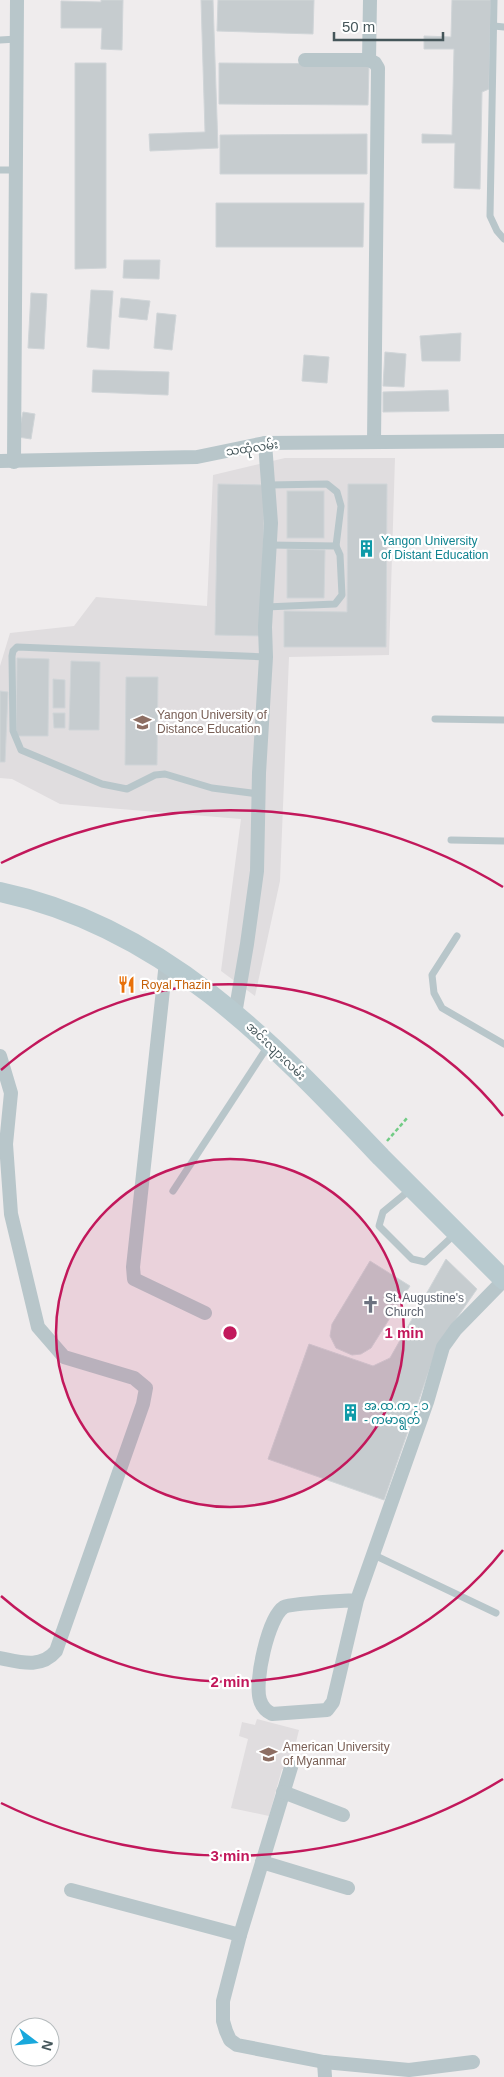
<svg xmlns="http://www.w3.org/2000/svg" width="504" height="2077" font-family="Arial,'Noto Sans Myanmar',sans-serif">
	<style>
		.education { fill: #e0dddf }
		.building { fill: #c6cccf; stroke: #d0d5d8 }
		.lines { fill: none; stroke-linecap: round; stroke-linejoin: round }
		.path { stroke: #72cb85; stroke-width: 2.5; stroke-dasharray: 4 2.5; stroke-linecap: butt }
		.lane { stroke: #b8c6ca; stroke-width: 7 }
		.street { stroke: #b8c6ca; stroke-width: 14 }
		.secondary { stroke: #b8cacf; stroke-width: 20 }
		.ring { fill: none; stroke: #c2185b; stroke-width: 2.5 }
		.labels { text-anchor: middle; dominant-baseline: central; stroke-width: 4.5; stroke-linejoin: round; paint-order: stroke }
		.street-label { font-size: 12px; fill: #45565a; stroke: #fff }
		.culture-label { font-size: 12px; fill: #0d838f; stroke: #fff; text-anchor: start }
		.education-label { font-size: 12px; fill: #785e54; stroke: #fff; text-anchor: start }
		.food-label { font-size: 12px; fill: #c56008; stroke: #fff; text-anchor: start }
		.worship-label { font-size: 12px; fill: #5b616d; stroke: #fff; text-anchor: start }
		.centre { fill: #c2185b; stroke: #fff; stroke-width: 2.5 }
		.ring-label { font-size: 15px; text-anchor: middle; font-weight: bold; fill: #c2185b; stroke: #fff; stroke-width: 4.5; stroke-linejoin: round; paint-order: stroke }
	</style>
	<rect width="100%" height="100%" fill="#efeced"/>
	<g class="education">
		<path d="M285 458H395L389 655 289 657 280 881 255 996 221 971 241 819 60 804 12 779 0 778V666L10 633 74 626 96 597 207 606 213 475Z"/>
		<path d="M257 1719 299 1730 289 1770 282 1769 269 1816 231 1808 248 1739 239 1736 242 1722 255 1725Z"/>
	</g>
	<g class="building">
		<path d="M101 0H123L122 50 101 49 102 28H61V1L101 2Z"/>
		<path d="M201 0H213L218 148 150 151 149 134 205 132Z"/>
		<path d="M218 0H314L313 34 217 31Z"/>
		<path d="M452 0H491L489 89 482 92 480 189 454 188 455 143H422V134L452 135 454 49H424V36L451 37Z"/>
		<path d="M75 63H106V268L75 269Z"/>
		<path d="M219 63 369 64 368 105 219 104Z"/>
		<path d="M367 134V174H220V135Z"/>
		<path d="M216 203H364L363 247H216Z"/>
		<path d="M124 260H160L159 279 123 278Z"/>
		<path d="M91 290 113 291 109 349 87 347Z"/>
		<path d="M31 293 47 294 44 349 28 348Z"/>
		<path d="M121 298 150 301 147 320 119 317Z"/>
		<path d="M157 313 176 315 172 350 154 348Z"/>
		<path d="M461 333 460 361H422L420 336Z"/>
		<path d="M385 352 406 354 404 387 383 386Z"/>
		<path d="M304 355 329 357 327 383 302 381Z"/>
		<path d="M93 370 169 372 168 395 92 392Z"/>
		<path d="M448 390 449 411 383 412V392Z"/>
		<path d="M23 412 35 414 31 439 18 437Z"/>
		<path d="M218 484 265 485 261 636 215 635Z"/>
		<path d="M348 484H387L386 647H284V611L347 612Z"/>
		<rect x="287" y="491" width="37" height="47"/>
		<path d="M287 549 325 550 324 598H287Z"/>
		<path d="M17 658 49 659 48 736H16Z"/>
		<path d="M71 661 100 662 99 730H69Z"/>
		<path d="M126 677H158L157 765H125Z"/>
		<path d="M53 679 65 680V708H53Z"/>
		<path d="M0 691 8 692 5 762H0Z"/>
		<path d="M53 713H65V728H54Z"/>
		<path d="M446 1259 477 1289 438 1345 384 1500 268 1459 309 1344 373 1366 390 1358Z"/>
		<path d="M370 1261 410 1286 371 1348 361 1354 352 1355 336 1348 330 1336 332 1324Z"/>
	</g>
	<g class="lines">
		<path class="path" d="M387 1141 408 1117"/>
		<g class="lane">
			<path d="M494 0 490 216 497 231 504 239"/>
			<path d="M494 26 504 27"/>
			<path d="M0 40 17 39"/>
			<path d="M0 170H16"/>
			<path d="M268 485 327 484 337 492 341 506 336 546"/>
			<path d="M266 607 335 604 342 595 340 555 336 546 270 545"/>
			<path d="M435 719 504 720"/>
			<path d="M259 794 212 788 165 774 155 775 127 789 102 784 21 750 13 731 12 656 13 651 17 647 266 657"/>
			<path d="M451 840 504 841"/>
			<path d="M457 936 432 975 434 993 442 1008 504 1044"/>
			<path d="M411 1189 383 1212 379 1226 412 1259 425 1262 455 1234"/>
			<path d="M173 1191 268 1046"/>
			<path d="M374 1555 496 1613"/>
		</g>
		<g class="street">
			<path d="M305 60H369L375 63 378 68 374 442"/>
			<path d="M369 60 370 0"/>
			<path d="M0 461 197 457 265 443 504 441"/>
			<path d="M14 462 17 0"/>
			<path d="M166 962 133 1267 134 1279 205 1313"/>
			<path d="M235 1014 247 944 257 871 259 773 266 657 265 627 271 523 265 443"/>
			<path d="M0 1056 11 1093 6 1144 11 1214 38 1327 64 1357 134 1378 146 1388 143 1404 56 1651C41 1669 20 1662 0 1658"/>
			<path d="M357 1600C344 1601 292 1603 284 1607 268 1617 254 1683 260 1700 262 1707 266 1711 272 1714L327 1710 333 1702 357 1600 427 1402 443 1347 456 1329 504 1280"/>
			<path d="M292 1764 240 1935 223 2001V2021L226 2031 230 2040 237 2045 324 2062 409 2070 473 2062"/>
			<path d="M283 1792 343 1815"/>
			<path d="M262 1862 348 1888"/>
			<path d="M71 1890 240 1935"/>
			<path d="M324 2062 325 2077"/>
		</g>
		<path class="secondary" d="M0 892C162 926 272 1042 381 1157 422 1198 463 1239 504 1280"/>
	</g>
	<circle cx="230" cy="1333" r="174" fill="#c2185b" fill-opacity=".12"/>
	<g class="ring">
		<circle cx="230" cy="1333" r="174"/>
		<path d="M503 1550A349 349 0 0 1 1 1596M1 1070A349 349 0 0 1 503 1116"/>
		<path d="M503 1779A523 523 0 0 1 1 1803M1 863A523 523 0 0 1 503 887"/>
	</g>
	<defs>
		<symbol id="building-bare" viewBox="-9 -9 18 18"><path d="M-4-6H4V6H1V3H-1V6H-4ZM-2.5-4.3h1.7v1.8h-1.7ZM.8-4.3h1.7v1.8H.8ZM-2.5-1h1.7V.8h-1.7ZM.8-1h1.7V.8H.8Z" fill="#0f9aa8" stroke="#fff" stroke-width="2.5" paint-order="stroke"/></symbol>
		<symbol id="university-bare" viewBox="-9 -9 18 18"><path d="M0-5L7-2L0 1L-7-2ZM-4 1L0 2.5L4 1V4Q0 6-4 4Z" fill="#8d6e63" stroke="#fff" stroke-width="2.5" paint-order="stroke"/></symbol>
		<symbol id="restaurant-bare" viewBox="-9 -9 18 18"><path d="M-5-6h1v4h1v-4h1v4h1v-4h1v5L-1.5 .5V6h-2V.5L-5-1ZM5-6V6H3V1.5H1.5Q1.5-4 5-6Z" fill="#e8710a" stroke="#fff" stroke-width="2.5" paint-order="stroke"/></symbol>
		<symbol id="church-bare" viewBox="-9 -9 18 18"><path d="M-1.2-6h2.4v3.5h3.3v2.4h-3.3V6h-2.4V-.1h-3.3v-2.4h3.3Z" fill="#6b7280" stroke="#fff" stroke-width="2.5" paint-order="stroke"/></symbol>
	</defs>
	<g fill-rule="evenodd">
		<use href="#building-bare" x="354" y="536" width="25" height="25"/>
		<use href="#university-bare" x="130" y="710" width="25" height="25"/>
		<use href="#restaurant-bare" x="114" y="972" width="25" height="25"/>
		<use href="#church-bare" x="358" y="1292" width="25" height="25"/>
		<use href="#building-bare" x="338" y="1400" width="25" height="25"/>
		<use href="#university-bare" x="256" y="1742" width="25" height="25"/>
	</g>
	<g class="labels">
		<g class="street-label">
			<text transform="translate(252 448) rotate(-8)">သထုံလမ်း</text>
			<text transform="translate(276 1051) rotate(44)">အင်းလျားလမ်း</text>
		</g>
		<g class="culture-label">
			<text x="381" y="541">Yangon University<tspan x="381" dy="14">of Distant Education</tspan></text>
			<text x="364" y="1406">အ.ထ.က - ၁<tspan x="364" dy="14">- ကမာရွတ်</tspan></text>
		</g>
		<g class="education-label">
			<text x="157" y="715">Yangon University of<tspan x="157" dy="14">Distance Education</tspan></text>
			<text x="283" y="1747">American University<tspan x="283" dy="14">of Myanmar</tspan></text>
		</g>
		<g class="food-label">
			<text x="141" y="985">Royal Thazin</text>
		</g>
		<g class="worship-label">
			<text x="385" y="1298">St. Augustine's<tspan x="385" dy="14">Church</tspan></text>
		</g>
	</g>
	<circle cx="230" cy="1333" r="8" class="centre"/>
	<g class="ring-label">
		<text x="404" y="1338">1 min</text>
		<text x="230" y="1687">2 min</text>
		<text x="230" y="1861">3 min</text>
	</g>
	<g transform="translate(35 2042) rotate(106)"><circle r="24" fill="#ffffff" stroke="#b5bbbd"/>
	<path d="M0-4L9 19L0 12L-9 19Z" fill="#19a8dc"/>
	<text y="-8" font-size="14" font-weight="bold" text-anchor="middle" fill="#45565a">N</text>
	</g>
	<path d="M334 32v8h109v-8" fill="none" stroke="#45565a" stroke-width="2.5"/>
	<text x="342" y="32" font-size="15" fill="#45565a" stroke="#ffffff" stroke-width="4" paint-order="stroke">50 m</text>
</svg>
